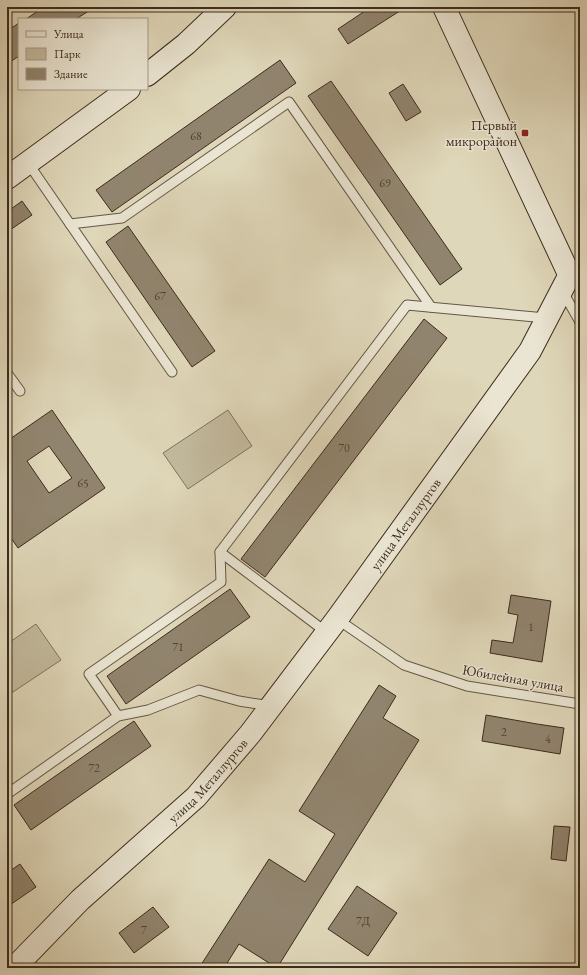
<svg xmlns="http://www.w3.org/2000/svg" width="587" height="975" font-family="'EB Garamond',serif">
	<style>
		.green { fill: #c3ba9e; stroke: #80725e }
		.building { fill: #91846e; stroke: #3d2b1d; fill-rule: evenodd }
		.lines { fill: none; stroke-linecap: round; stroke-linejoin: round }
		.lane-casing { stroke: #665644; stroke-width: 11 }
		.secondary-casing { stroke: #3d2b1d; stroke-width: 24 }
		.lane { stroke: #eae5d2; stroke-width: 9 }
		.secondary { stroke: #eae5d2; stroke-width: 22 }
		.poi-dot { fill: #8f2418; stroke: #eae5d2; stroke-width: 1.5 }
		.labels { text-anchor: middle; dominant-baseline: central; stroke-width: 3; stroke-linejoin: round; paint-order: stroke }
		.number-label { font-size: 12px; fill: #524131 }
		.poi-label { font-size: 14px; fill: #3d2b1d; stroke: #eae5d2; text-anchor: end }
		.street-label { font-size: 14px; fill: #3d2b1d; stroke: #eae5d2 }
	</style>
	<rect width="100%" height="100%" fill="#dfd7b9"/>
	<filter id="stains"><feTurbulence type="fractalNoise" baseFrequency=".005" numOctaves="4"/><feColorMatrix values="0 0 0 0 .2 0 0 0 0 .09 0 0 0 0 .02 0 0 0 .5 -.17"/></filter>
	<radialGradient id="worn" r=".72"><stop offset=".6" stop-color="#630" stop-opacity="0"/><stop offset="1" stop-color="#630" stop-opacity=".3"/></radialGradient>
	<g class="green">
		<path d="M228 410 252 446 188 489 163 453Z"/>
		<path d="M36 624 61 660 7 696V644Z"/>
	</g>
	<g class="building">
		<path d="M44 7H95L76 19H26Z"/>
		<path d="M371 7H406L348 44 338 29Z"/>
		<path d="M19 23V56L7 64V31Z"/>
		<path d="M280 60 296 83 112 212 96 190Z"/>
		<path d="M331 81 462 269 440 285 308 96Z"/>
		<path d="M403 84 421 112 406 121 389 93Z"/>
		<path d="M22 201 32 215 7 232V212Z"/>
		<path d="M128 226 215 351 192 367 106 242Z"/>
		<path d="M424 319 447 338 265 577 241 559Z"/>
		<path d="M52 410 105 488 18 548 7 532V441ZM49 446 72 478 49 493 27 461Z"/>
		<path d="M230 589 250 617 126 704 107 676Z"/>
		<path d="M511 595 551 601 542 662 490 653 492 640 513 643 518 615 508 613Z"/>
		<path d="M379 685 396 696 383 718 419 740 277 968 239 944 224 968H199L269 859 305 882 335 834 299 811Z"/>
		<path d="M486 715 537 724 564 728 560 754 482 741Z"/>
		<path d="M134 721 151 746 31 830 14 805Z"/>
		<path d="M554 826 570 827 566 861 551 859Z"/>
		<path d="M20 864 36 887 7 907V873Z"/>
		<path d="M357 886 397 913 368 956 328 929Z"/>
		<path d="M153 907 169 927 134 953 119 933Z"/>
	</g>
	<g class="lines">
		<defs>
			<g id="lane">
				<path d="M579 7 580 9"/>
				<path d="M28 163 172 372"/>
				<path d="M70 224 122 218 289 102 431 307"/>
				<path d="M563 292 580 322"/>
				<path d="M7 373 20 391"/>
				<path d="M220 552 326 632"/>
				<path d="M337 619 404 665 467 686 580 704"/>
				<path d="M118 716 89 674 221 582 220 552 407 305 546 318"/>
				<path d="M10 792 118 716 148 710 199 690 239 701 270 706"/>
			</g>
			<g id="secondary">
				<path d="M147 75 186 44 225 7"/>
				<path d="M7 178 129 89"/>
				<path id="s1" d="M14 968 80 900 196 797 250 734 337 619 530 351 568 278 569 274 444 7"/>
			</g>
		</defs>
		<use href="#lane" class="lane-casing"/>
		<use href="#secondary" class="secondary-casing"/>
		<use href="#lane" class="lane"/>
		<use href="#secondary" class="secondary"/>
	</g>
	<rect class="poi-dot" x="521" y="129" width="8" height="8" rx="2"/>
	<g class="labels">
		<g class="number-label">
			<text x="196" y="136">68</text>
			<text x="385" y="183">69</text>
			<text x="160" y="296">67</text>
			<text x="344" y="448">70</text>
			<text x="83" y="483">65</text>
			<text x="531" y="627">1</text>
			<text x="178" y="647">71</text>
			<text x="504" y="732">2</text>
			<text x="548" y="739">4</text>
			<text x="94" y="768">72</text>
			<text x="363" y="921">7Д</text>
			<text x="144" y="930">7</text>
		</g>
		<g class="poi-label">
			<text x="517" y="125">Первый<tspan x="517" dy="16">микрорайон</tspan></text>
		</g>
		<g class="street-label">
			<text stroke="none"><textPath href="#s1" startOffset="594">улица Металлургов</textPath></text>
			<text transform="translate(513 678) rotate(10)">Юбилейная улица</text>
			<text stroke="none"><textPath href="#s1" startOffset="270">улица Металлургов</textPath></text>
		</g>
	</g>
	<rect width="587" height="975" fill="none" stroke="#dfd7b9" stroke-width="24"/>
	<rect x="8" y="8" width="571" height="959" fill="none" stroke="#3d2b1d" stroke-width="2"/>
	<rect x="12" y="12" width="563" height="951" fill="none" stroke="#3d2b1d"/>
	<rect x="18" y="18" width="130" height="72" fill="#eae5d2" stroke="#a59b8a"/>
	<rect x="26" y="31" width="20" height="6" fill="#eae5d2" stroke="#a59b8a"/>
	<text x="54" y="38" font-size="12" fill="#3d2b1d">Улица</text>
	<rect x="26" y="48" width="20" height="12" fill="#c3ba9e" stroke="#a59b8a"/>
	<text x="54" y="58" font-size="12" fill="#3d2b1d">Парк</text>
	<rect x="26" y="68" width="20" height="12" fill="#91846e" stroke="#a59b8a"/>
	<text x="54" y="78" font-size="12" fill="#3d2b1d">Здание</text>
	<rect width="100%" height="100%" filter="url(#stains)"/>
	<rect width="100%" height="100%" fill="url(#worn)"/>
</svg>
